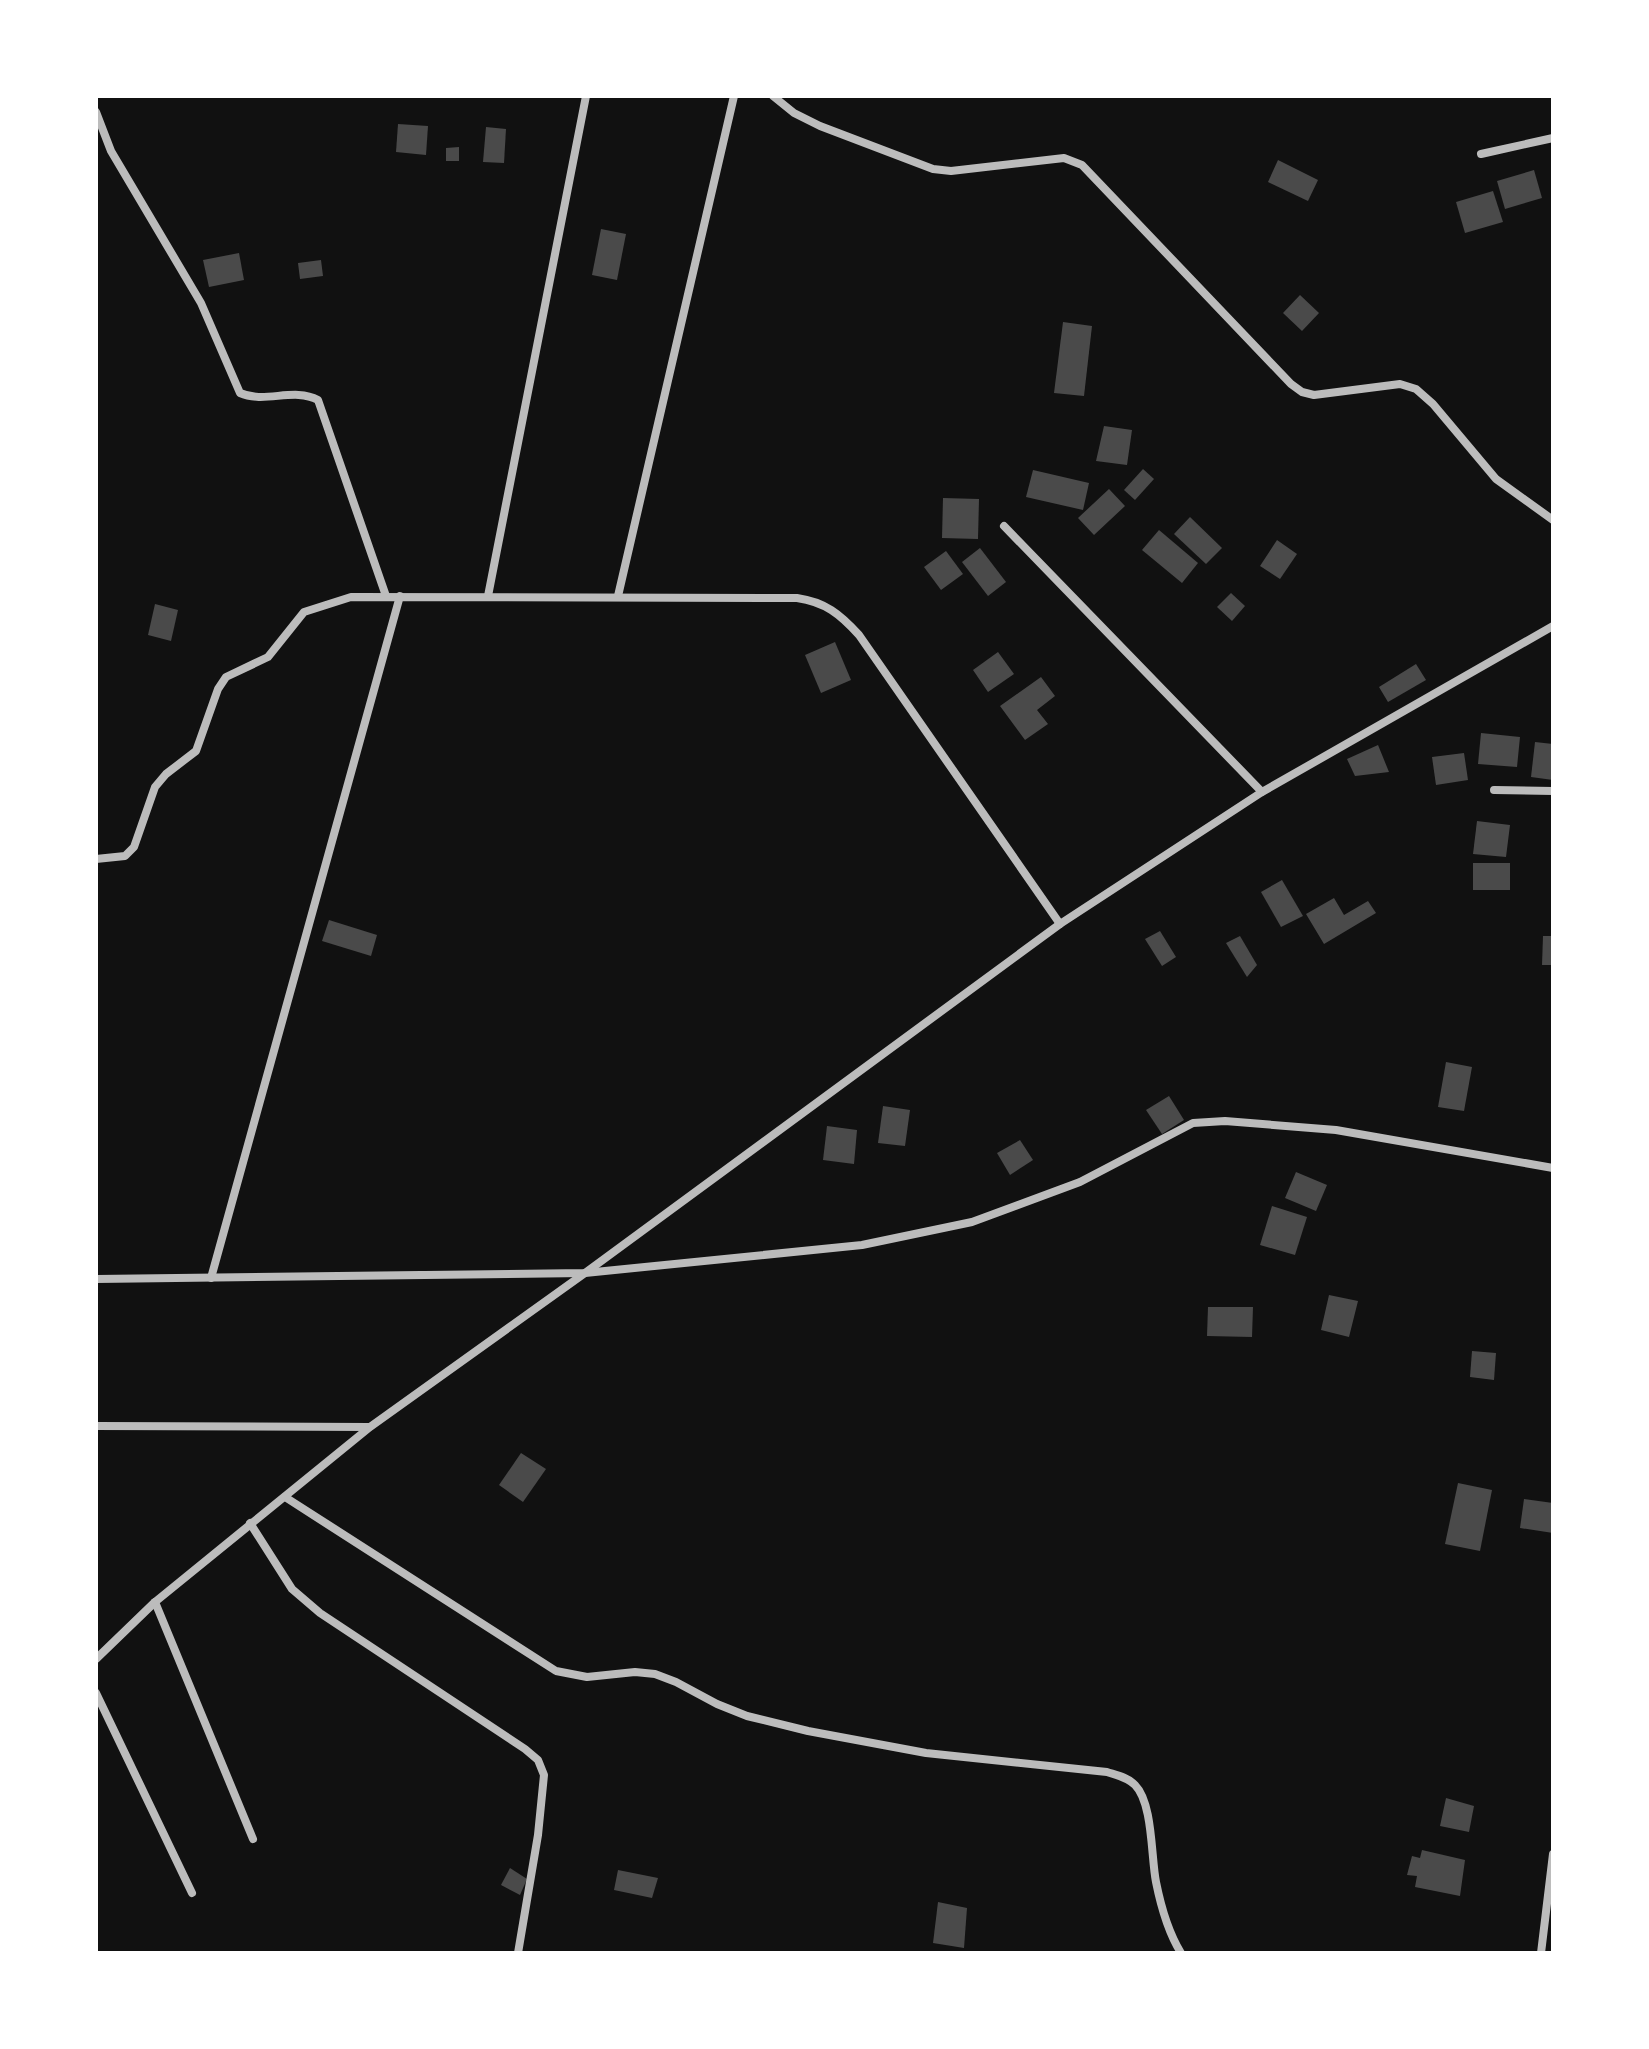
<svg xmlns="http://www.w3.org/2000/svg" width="1649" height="2049" font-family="Mulish,sans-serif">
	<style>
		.building { fill: #4a4a4a }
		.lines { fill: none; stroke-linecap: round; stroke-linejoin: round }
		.minor { stroke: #bcbcbc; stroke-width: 8 }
	</style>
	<rect width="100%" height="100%" fill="#111"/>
	<g class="building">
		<path d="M398 124 428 126 426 155 396 152Z"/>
		<path d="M486 127 506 129 504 163 483 162Z"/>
		<path d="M459 147V161H446V148Z"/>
		<path d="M1278 160 1318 180 1308 201 1268 182Z"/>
		<path d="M1534 170 1542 198 1505 209 1497 181Z"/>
		<path d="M1493 191 1503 222 1465 233 1456 202Z"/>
		<path d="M601 229 626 234 617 280 592 275Z"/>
		<path d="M239 253 244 280 209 287 203 260Z"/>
		<path d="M321 260 323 276 300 279 298 263Z"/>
		<path d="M1300 295 1319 313 1302 331 1283 313Z"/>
		<path d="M1063 322 1092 326 1084 396 1054 393Z"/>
		<path d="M1104 426 1132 430 1127 465 1096 461Z"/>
		<path d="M1143 469 1154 479 1135 500 1124 490Z"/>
		<path d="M1033 470 1089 483 1083 510 1026 497Z"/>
		<path d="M1109 489 1125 506 1094 535 1078 518Z"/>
		<path d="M943 498 979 499 978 539 942 538Z"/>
		<path d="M1190 517 1222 548 1206 564 1174 534Z"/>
		<path d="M1159 530 1198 563 1182 583 1142 550Z"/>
		<path d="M1277 540 1297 554 1280 579 1260 566Z"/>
		<path d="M980 548 1006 582 988 596 962 562Z"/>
		<path d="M946 551 963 574 941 590 924 567Z"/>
		<path d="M1231 593 1245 606 1232 621 1217 607Z"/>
		<path d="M155 604 178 610 171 641 148 635Z"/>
		<path d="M835 642 851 680 821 693 805 655Z"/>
		<path d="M998 652 1014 674 988 692 973 670Z"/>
		<path d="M1416 664 1426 680 1388 702 1379 687Z"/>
		<path d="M1041 677 1055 696 1037 710 1048 724 1025 740 1000 706Z"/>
		<path d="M1481 733 1520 737 1517 767 1478 764Z"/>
		<path d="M1535 742 1553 744V780L1531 777Z"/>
		<path d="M1378 745 1389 772 1355 776 1347 759Z"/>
		<path d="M1464 753 1468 780 1436 785 1432 757Z"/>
		<path d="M1477 821 1510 825 1506 857 1473 854Z"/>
		<rect x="1473" y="863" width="37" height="27"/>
		<path d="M1282 880 1303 916 1281 927 1261 892Z"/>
		<path d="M1334 898 1344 915 1368 901 1376 913 1324 944 1306 914Z"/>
		<path d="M329 920 377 935 371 956 322 941Z"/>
		<path d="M1160 931 1176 957 1162 966 1145 939Z"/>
		<path d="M1240 936 1257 965 1247 977 1226 943Z"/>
		<path d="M1543 936H1553V965H1542Z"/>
		<path d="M1446 1062 1472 1067 1464 1111 1438 1107Z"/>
		<path d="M1169 1096 1184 1120 1162 1134 1146 1110Z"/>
		<path d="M883 1106 910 1110 905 1146 878 1143Z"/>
		<path d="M827 1126 857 1130 854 1164 823 1160Z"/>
		<path d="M1020 1140 1033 1160 1010 1175 997 1153Z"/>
		<path d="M1296 1172 1327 1185 1316 1211 1285 1198Z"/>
		<path d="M1272 1206 1307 1217 1295 1255 1260 1245Z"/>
		<path d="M1329 1295 1358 1301 1349 1337 1321 1330Z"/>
		<path d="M1208 1307H1253L1252 1337 1207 1336Z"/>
		<path d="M1472 1351 1496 1353 1494 1380 1470 1377Z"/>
		<path d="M521 1453 546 1469 523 1502 499 1485Z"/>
		<path d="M1458 1483 1492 1490 1480 1551 1445 1544Z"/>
		<path d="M1524 1499 1553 1503V1533L1520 1528Z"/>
		<path d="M1446 1798 1474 1806 1469 1832 1440 1826Z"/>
		<path d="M1422 1850 1465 1860 1460 1896 1415 1887 1417 1876 1407 1875 1412 1856 1420 1858Z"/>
		<path d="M510 1868 527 1879 520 1895 501 1885Z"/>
		<path d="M618 1870 658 1878 652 1898 614 1890Z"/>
		<path d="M938 1902 967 1908 964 1948 933 1943Z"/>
	</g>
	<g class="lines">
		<g class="minor">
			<path d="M773 96 794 113 820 126 933 169 951 171 1064 158 1082 165 1291 384 1302 392 1314 395 1400 384 1416 389 1433 404 1496 479 1553 520"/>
			<path d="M96 112 111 151 201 303 240 393C265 404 294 387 318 400L386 596"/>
			<path d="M1481 154 1553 138"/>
			<path d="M1004 526 1262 792"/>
			<path d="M488 596 586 96"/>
			<path d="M618 596 734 96"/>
			<path d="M1494 790 1553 791"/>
			<path d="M96 859 125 856 134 847 155 787 166 774 196 751 218 689 226 677 268 657 304 612 351 597 797 598C825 602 840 614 859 635L1060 924"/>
			<path d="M211 1278 400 596"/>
			<path d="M96 1279 585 1273 862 1245 972 1222 1080 1182 1193 1123 1225 1121 1336 1130 1553 1168"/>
			<path d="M96 1426 369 1427"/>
			<path d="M285 1497 556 1671 587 1677 635 1672 655 1674 676 1682 717 1704 747 1716 808 1731 926 1753 1107 1772C1116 1775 1127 1777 1135 1785 1153 1803 1151 1857 1156 1882 1161 1907 1168 1932 1181 1953"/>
			<path d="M250 1523 292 1589 320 1613 525 1749 538 1760 544 1775 538 1835 518 1953"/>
			<path d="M155 1602 253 1839"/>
			<path d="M96 1659 155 1602 370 1427 585 1273 1060 924 1262 792 1553 626"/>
			<path d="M96 1693 192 1893"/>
			<path d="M1541 1953 1553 1854"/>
		</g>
	</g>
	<rect width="1649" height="2049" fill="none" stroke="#ffffff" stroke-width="196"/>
</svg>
